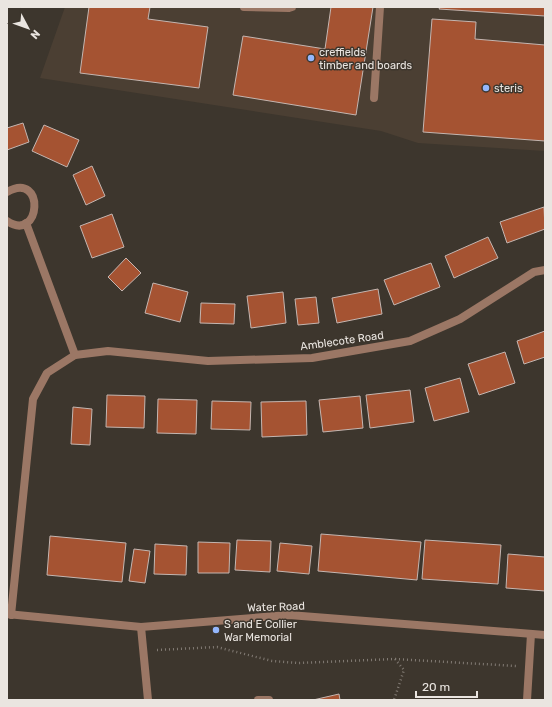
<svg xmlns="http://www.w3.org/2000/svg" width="552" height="707" font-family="Rubik,sans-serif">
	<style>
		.built { fill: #4b3f33 }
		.building { fill: #a55332; stroke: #c4b6b1 }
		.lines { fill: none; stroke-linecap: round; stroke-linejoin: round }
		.path { stroke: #827b74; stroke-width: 2.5; stroke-dasharray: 1 3; stroke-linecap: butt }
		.service { stroke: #9b7765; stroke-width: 8 }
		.minor { stroke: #9b7765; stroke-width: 8 }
		.tertiary { stroke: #9b7765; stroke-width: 8 }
		.poi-dot { fill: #94b7fd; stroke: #3d362d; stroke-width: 1.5 }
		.labels { text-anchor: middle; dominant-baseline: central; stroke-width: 3; stroke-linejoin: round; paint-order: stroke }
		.poi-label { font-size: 11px; fill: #eae5e0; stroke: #3d362d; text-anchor: start }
		.street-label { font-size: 11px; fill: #eae5e0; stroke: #3d362d }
	</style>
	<rect width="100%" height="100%" fill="#3d362d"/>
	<path class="built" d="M65 7H545V151L418 143 381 131 40 78Z"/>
	<g class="building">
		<path d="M89 7H150L148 19 208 27 199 88 80 73Z"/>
		<path d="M331 7H373L356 115 233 95 243 36 325 49Z"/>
		<path d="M440 7H545V16L439 9Z"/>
		<path d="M432 19 476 22 475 39 545 45V141L423 132Z"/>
		<path d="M23 123 29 142 7 150V128Z"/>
		<path d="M44 125 79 140 67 167 32 151Z"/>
		<path d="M92 166 105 196 86 205 73 175Z"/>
		<path d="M544 207 545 229 507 243 500 222Z"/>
		<path d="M112 214 124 247 92 258 80 226Z"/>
		<path d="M488 237 498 258 454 278 445 256Z"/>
		<path d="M126 258 141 273 122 291 108 277Z"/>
		<path d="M431 263 440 287 394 305 384 280Z"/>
		<path d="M153 283 188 292 180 322 145 313Z"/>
		<path d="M378 289 382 314 337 323 332 298Z"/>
		<path d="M283 292 286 323 251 328 247 296Z"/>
		<path d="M316 297 319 323 298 325 295 299Z"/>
		<path d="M201 303 235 304 234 324 200 323Z"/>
		<path d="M545 331V357L524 364 517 341Z"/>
		<path d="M505 352 515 383 479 395 468 364Z"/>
		<path d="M460 378 469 412 434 421 425 388Z"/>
		<path d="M410 390 414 422 370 428 366 395Z"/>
		<path d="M107 395 145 396 144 428 106 427Z"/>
		<path d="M360 396 363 428 323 432 319 400Z"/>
		<path d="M158 399 197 400 196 434 157 433Z"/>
		<path d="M212 401 251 402 250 430 211 429Z"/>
		<path d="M306 401 307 435 262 437 261 402Z"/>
		<path d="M73 407 92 409 90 445 71 444Z"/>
		<path d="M321 534 421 542 417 580 318 571Z"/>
		<path d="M50 536 126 543 122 582 47 575Z"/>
		<path d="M237 540 271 541 270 572 235 570Z"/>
		<path d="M425 540 501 545 498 584 422 579Z"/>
		<path d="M198 542 230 543 229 573H198Z"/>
		<path d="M280 543 312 546 309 574 277 571Z"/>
		<path d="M155 544 187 546 186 575 154 574Z"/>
		<path d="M134 549 150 551 145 583 129 581Z"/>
		<path d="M508 554 545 557V591L506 588Z"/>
		<path d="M339 694 340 700H313Z"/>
	</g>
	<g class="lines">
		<g class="path">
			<path d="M157 650 217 647 272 661 298 663 395 659 404 670 394 700"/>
			<path d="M395 659 516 666"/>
		</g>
		<g class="service">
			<path d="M244 7 289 8 292 7"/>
			<path d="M374 98 380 7"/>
		</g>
		<g class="minor">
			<path d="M7 192C46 170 41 244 7 221"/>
			<path d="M26 223 75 355"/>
			<path d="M11 615 33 399 47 373 75 355 108 351 208 361 312 358 410 341 460 319 534 272 545 270"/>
			<path d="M141 627 148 700"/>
			<path d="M258 700H269"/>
			<path d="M527 700 531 634"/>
		</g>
		<path class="tertiary" d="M7 614 141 627 289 615 545 635"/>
	</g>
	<g class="poi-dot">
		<circle cx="311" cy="58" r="4"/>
		<circle cx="486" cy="88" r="4"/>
		<circle cx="216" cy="630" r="4"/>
	</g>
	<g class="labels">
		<g class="poi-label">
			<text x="319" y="52">creffields<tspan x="319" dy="13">timber and boards</tspan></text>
			<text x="494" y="88">steris</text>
			<text x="224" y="624">S and E Collier<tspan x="224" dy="13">War Memorial</tspan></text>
		</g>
		<g class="street-label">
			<text transform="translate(342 341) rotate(-8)">Amblecote Road</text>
			<text transform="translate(276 607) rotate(-2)">Water Road</text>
		</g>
	</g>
	<rect width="552" height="707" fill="none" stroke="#eae5e0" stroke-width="16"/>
	<g transform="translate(28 28) rotate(131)" stroke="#3d362d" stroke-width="3" paint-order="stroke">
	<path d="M0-3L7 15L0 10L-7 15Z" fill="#eae5e0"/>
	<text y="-6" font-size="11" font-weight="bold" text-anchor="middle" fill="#eae5e0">N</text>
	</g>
	<path d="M416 691v6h61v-6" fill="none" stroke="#eae5e0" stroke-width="2"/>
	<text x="422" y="691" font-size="12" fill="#eae5e0" stroke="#3d362d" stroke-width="3" paint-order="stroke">20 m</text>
</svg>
